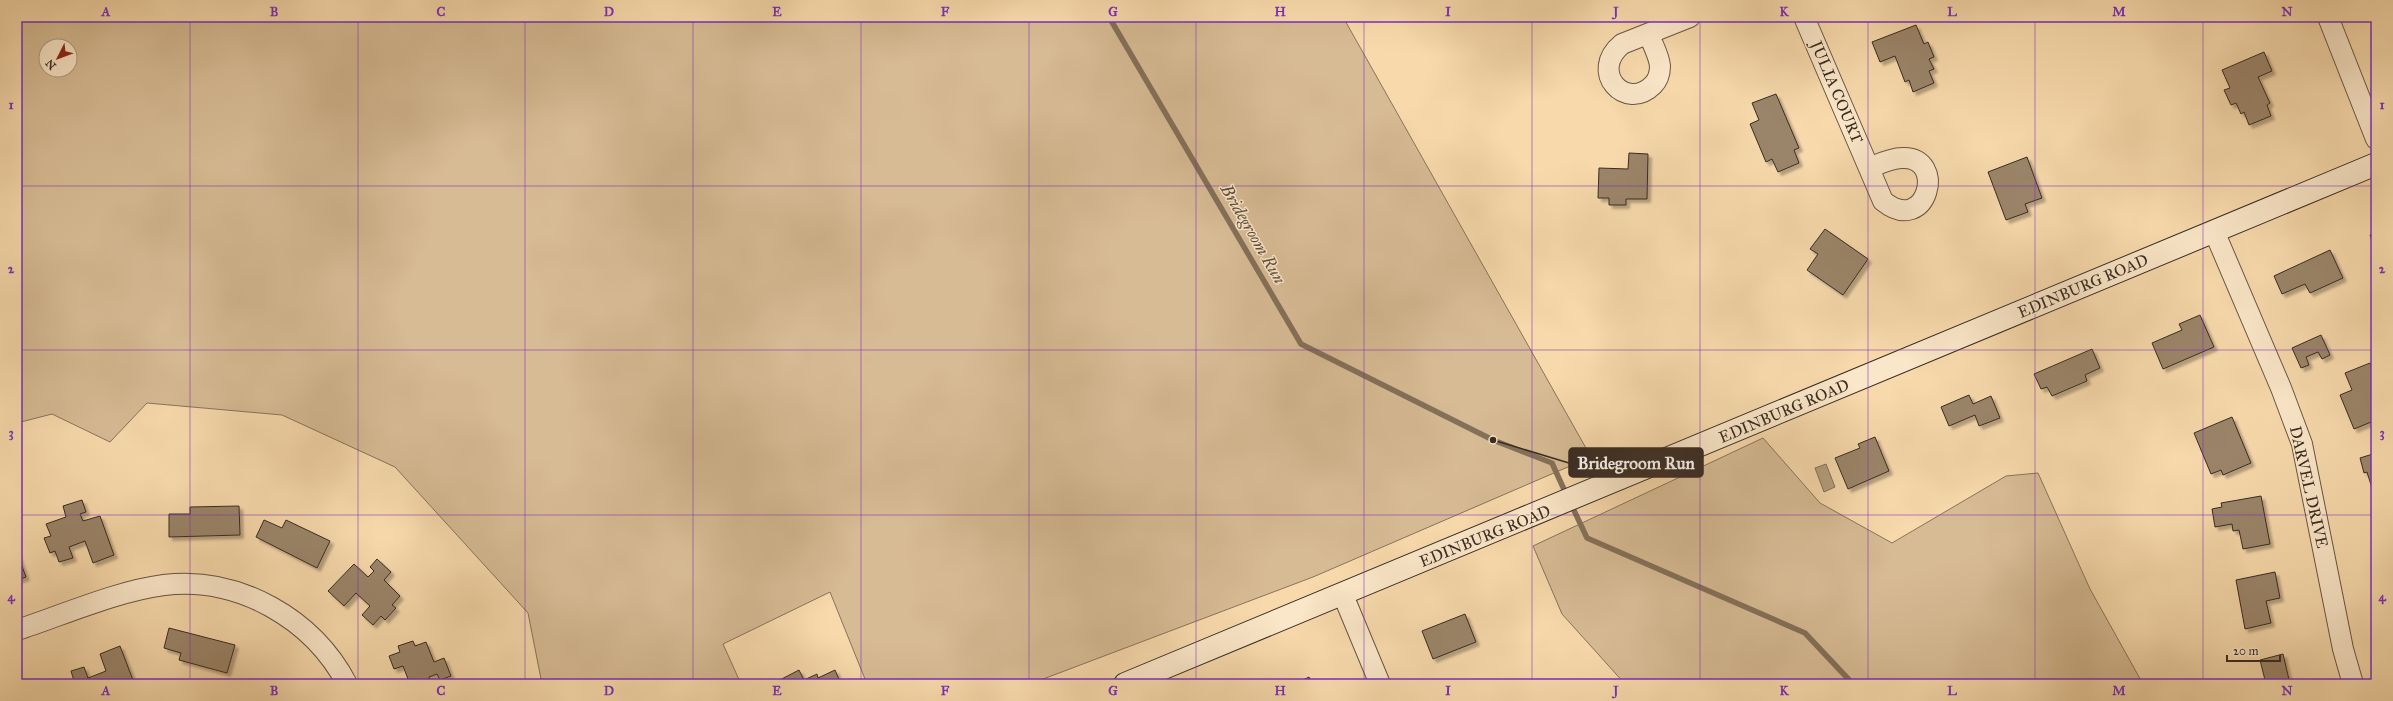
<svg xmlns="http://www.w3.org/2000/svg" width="2393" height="701" font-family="'IM FELL Great Primer',serif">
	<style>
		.green { fill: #d7bb94; stroke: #88735c; fill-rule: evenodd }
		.water { fill: #b69e7d; stroke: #847059 }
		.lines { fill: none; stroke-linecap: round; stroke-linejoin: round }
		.stream { stroke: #847059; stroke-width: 5.5 }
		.building { fill: #9b856a; stroke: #382b23; filter: url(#shadow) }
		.minor-casing { stroke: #685645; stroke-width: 22 }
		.secondary-casing { stroke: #382b23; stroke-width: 24 }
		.minor { stroke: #fae6c8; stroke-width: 20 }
		.secondary { stroke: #fae6c8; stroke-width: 22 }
		.grid { fill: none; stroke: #7b2cbf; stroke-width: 1; stroke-opacity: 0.55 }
		.labels { text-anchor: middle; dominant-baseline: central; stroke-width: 3; stroke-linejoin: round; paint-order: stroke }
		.street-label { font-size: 16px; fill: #382b23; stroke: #fae6c8 }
		.water-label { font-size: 17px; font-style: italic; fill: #5e4e3e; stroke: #fae6c8 }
		.leader { fill: none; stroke: #382b23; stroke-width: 1.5 }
		.callout-dot { fill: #382b23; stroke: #fae6c8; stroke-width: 1.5 }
		.callout { fill: #382b23; stroke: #382b23; stroke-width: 1.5 }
		.callout-label { font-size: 17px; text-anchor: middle; font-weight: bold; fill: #fff }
		.neatline { fill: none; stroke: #7b2cbf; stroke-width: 1.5 }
		.grid-label { font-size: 13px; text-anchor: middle; font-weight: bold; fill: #7b2cbf }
	</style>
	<defs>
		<filter id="shadow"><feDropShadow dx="3.5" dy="3.5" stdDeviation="1" flood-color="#0004"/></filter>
	</defs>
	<rect width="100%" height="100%" fill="#f7d9ab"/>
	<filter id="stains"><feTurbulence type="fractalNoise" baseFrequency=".005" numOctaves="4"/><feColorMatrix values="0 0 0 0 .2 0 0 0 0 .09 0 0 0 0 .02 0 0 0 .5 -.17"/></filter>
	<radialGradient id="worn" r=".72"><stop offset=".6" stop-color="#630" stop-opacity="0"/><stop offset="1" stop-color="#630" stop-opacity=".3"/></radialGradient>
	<g class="green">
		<path d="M17 17H1343L1591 457 1313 577 1030 684H867L830 592 723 644 741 684H542L528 613 395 467 282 415 147 403 110 442 52 414 17 423ZM46 46H70V70H46Z"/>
		<path d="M1763 438 1820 503 1892 543 2006 476 2038 473 2090 589 2143 684H1625L1562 614 1533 546Z"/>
	</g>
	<path class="water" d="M1826 464 1835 487 1824 492 1815 468Z"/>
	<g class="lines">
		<g class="stream">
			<path d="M1109 17 1301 344 1493 440 1552 463 1567 496"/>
			<path d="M1571 504 1587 538 1805 633 1853 684"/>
		</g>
	</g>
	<g class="building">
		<path d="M1916 25 1924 44 1928 42 1934 57 1929 59 1934 69 1929 71 1934 83 1913 92 1909 80 1905 82 1895 56 1880 62 1872 42Z"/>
		<path d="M2264 52 2272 71 2258 77 2270 103 2267 105 2271 116 2249 125 2244 112 2241 114 2236 103 2231 105 2224 90 2230 88 2222 70Z"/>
		<path d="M1776 94 1799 148 1794 150 1799 163 1778 172 1772 159 1766 162 1750 124 1759 120 1752 103Z"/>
		<path d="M1629 153 1648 154 1647 199H1626V205H1609V198H1598L1599 168 1628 169Z"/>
		<path d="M2027 157 2042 198 2025 204 2028 212 2006 220 1988 172Z"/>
		<path d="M1825 229 1868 259 1843 295 1807 270 1818 254 1810 249Z"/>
		<path d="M2376 232V251L2370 235Z"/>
		<path d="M2330 250 2343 278 2310 293 2305 284 2282 294 2274 276Z"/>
		<path d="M2200 315 2214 347 2163 369 2152 343 2182 330 2179 324Z"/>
		<path d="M2321 335 2330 355 2322 359 2318 352 2306 357 2309 365 2301 368 2292 348Z"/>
		<path d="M2092 349 2100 368 2085 375 2087 381 2052 396 2047 387 2041 389 2034 374Z"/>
		<path d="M2370 363 2376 378V420L2354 429 2340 395 2352 390 2345 373Z"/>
		<path d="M1969 395 1973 404 1991 396 2000 418 1979 426 1975 415 1949 426 1941 407Z"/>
		<path d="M2232 417 2251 463 2223 475 2221 470 2211 474 2194 433Z"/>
		<path d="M1875 437 1889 471 1848 489 1835 458 1860 448 1858 444Z"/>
		<path d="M2376 453V501L2367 472 2364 473 2360 458Z"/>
		<path d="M2261 496 2270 544 2243 549 2239 530 2233 531 2232 524 2215 527 2212 509 2222 507 2221 503Z"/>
		<path d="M82 500 86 512 80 514 83 521 100 516 114 555 93 563 85 541 69 547 73 558 59 562 55 551 50 553 44 538 51 536 46 524 66 517 63 506Z"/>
		<path d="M239 506 240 535 169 537V514H190V507Z"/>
		<path d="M264 520 282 528 286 520 330 541 317 568 256 537Z"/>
		<path d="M17 553 26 577 17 580Z"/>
		<path d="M377 559 391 572 384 580 400 596 392 605 396 608 385 620 381 616 373 625 362 615 370 606 356 593 344 606 328 591 354 564 368 577 374 571 370 567Z"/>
		<path d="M2275 572 2280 598 2266 601 2271 623 2245 629 2236 580Z"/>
		<path d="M1465 614 1476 642 1433 659 1422 631Z"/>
		<path d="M169 628 235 645 227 673 179 660 181 653 164 648Z"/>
		<path d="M413 641 415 646 426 642 434 662 444 658 451 676 440 680 437 674 429 677 431 684H410L403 666 394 669 389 656 400 652 398 646Z"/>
		<path d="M120 646 133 680 122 684H70L74 681 71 671 84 667 88 678 106 671 100 654Z"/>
		<path d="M2283 654 2290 684H2266L2260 660Z"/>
		<path d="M799 670 804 680 817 674 818 678 835 670 841 684H772Z"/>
		<path d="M1309 677 1312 684H1295Z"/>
	</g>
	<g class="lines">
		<defs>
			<g id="minor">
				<path d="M1804 17 1883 201C1927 237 1948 156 1902 158 1891 158 1879 164 1869 168"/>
				<path d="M2328 17 2376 139"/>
				<path d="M1649 34C1652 44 1659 55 1660 66 1660 73 1658 80 1653 85 1626 112 1588 72 1622 44L1690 17"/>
				<path d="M2214 231 2281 388 2302 444 2343 649 2353 684"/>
				<path d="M1343 595 1380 684"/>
				<path d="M17 630C63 615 117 591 164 585 239 576 313 619 347 684"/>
			</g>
			<path id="secondary" d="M1125 684 2376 164"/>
		</defs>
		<use href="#minor" class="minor-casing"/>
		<use href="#secondary" class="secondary-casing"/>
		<use href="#minor" class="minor"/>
		<use href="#secondary" class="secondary"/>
	</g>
	<path class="grid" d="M190 17V684M358 17V684M525 17V684M693 17V684M861 17V684M1029 17V684M1196 17V684M1364 17V684M1532 17V684M1700 17V684M1868 17V684M2035 17V684M2203 17V684M17 186H2376M17 350H2376M17 515H2376"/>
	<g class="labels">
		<g class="street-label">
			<text transform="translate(1837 92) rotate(67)">JULIA COURT</text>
			<text transform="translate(2083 286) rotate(-23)">EDINBURG ROAD</text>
			<text transform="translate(1784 411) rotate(-23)">EDINBURG ROAD</text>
			<text transform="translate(2309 487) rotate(77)">DARVEL DRIVE</text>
			<text transform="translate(1485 536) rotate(-22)">EDINBURG ROAD</text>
		</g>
		<g class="water-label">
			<text transform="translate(1253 234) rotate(60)">Bridegroom Run</text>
		</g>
	</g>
	<path class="leader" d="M1493 440L1569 463"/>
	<circle class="callout-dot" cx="1493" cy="440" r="4"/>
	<rect class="callout" x="1569" y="448" width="134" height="29" rx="4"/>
	<g class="callout-label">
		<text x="1636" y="469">Bridegroom Run</text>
	</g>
	<rect width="2393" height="701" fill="none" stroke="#f7d9ab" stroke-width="44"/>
	<g transform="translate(58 58) rotate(228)"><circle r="19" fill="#fae6c8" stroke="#ac9b86"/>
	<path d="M0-3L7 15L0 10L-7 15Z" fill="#8f2418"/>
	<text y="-6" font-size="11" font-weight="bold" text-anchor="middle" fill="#382b23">N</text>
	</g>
	<path d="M2227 655v6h53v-6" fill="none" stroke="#382b23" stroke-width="2"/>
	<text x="2233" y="655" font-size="12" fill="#382b23" stroke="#fae6c8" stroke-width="3" paint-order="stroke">20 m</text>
	<rect x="22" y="22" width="2349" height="657" class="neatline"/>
	<g class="grid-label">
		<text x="106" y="16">A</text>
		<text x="274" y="16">B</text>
		<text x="441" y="16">C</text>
		<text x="609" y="16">D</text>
		<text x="777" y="16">E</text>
		<text x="945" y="16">F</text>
		<text x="1113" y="16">G</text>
		<text x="1280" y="16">H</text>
		<text x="1448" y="16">I</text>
		<text x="1616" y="16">J</text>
		<text x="1784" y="16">K</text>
		<text x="1952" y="16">L</text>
		<text x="2119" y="16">M</text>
		<text x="2287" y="16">N</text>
		<text x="11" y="109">1</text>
		<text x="2382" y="109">1</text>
		<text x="11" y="273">2</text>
		<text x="2382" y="273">2</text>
		<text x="11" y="437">3</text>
		<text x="2382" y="437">3</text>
		<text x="11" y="601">4</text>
		<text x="2382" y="601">4</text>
		<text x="106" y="695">A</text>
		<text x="274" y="695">B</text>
		<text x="441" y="695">C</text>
		<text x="609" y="695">D</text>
		<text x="777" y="695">E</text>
		<text x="945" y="695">F</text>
		<text x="1113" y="695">G</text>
		<text x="1280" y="695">H</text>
		<text x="1448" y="695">I</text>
		<text x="1616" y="695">J</text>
		<text x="1784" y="695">K</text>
		<text x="1952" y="695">L</text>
		<text x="2119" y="695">M</text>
		<text x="2287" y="695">N</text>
	</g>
	<rect width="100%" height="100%" filter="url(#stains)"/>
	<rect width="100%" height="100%" fill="url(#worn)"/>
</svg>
